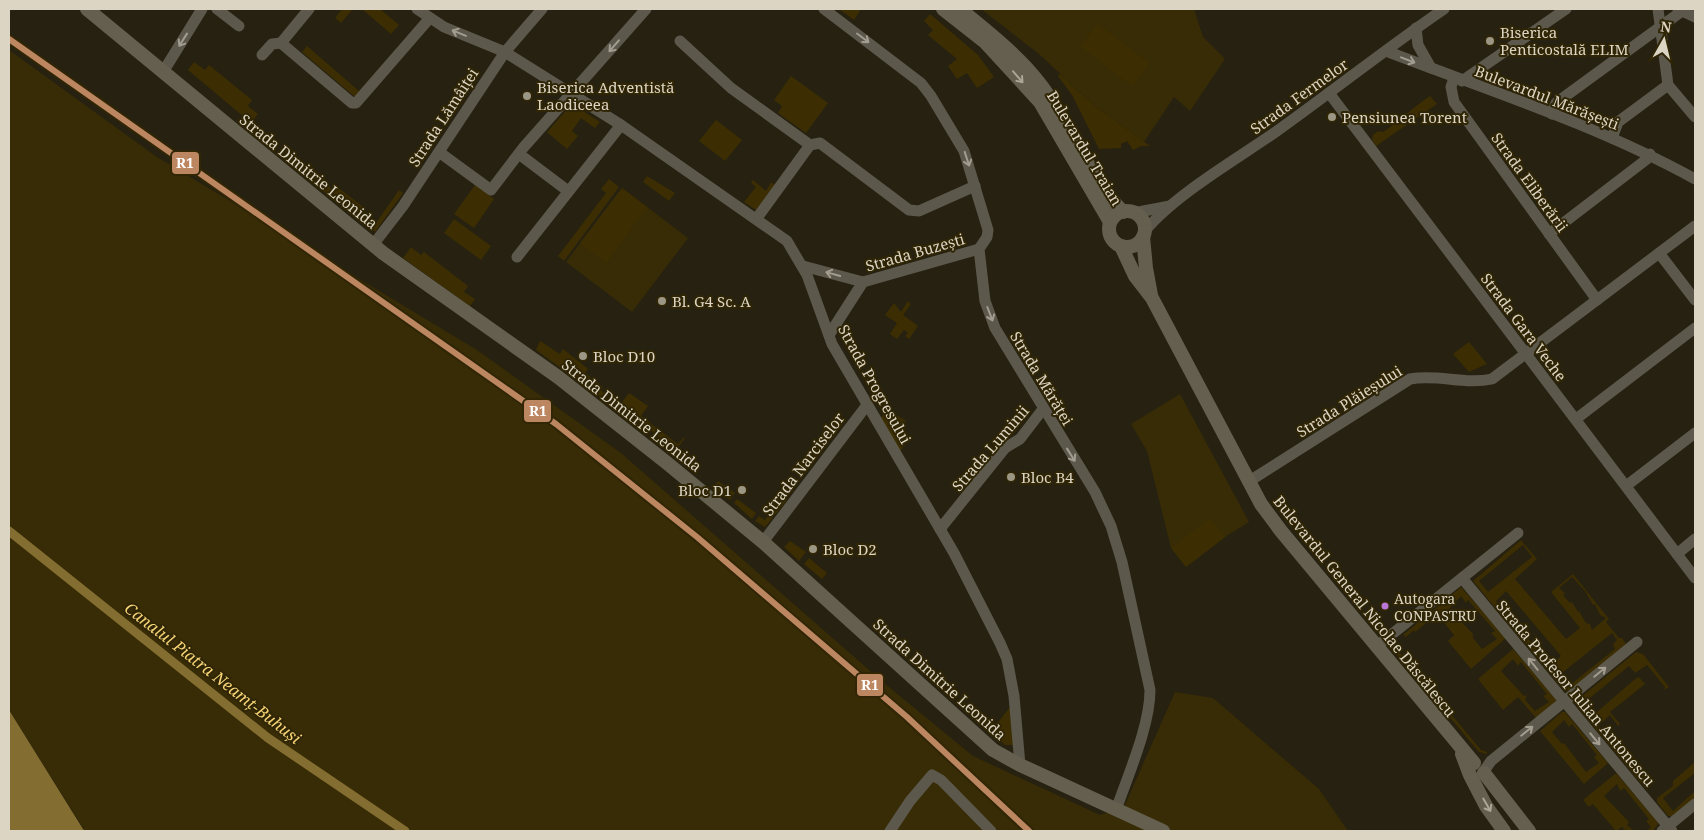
<svg xmlns="http://www.w3.org/2000/svg" width="1704" height="840" font-family="'Noto Serif',serif">
	<style>
		.built { fill: #382c06 }
		.green { fill: #3c2e02; fill-rule: evenodd }
		.water { fill: #846d30 }
		.lines { fill: none; stroke-linecap: round; stroke-linejoin: round }
		.canal { stroke: #846d30; stroke-width: 9 }
		.minor { stroke: #5c584c; stroke-width: 11 }
		.major { stroke: #645f4f; stroke-width: 14 }
		.rail-1-casing { stroke: #302606; stroke-width: 10 }
		.rail-1 { stroke: #bb8660; stroke-width: 6 }
		.oneway { stroke: #a29d8e }
		.oneway2 { stroke: #aca695 }
		.poi-dot { fill: #9c9685; stroke: #302606; stroke-width: 2 }
		.bus-dot { fill: #ba77d6; stroke: #302606; stroke-width: 2 }
		.labels { text-anchor: middle; dominant-baseline: central; stroke-width: 4; stroke-linejoin: round; paint-order: stroke }
		.bus-label { font-size: 14px; fill: #dcd5c4; stroke: #302606; text-anchor: start }
		.poi-label { font-size: 15px; fill: #dcd5c4; stroke: #302606; text-anchor: start }
		.street-label { font-size: 15px; fill: #dcd5c4; stroke: #302606 }
		.water-label { font-size: 16px; font-style: italic; fill: #f6d476; stroke: #302606 }
		.line-badge { stroke: #302606; stroke-width: 2 }
		.badge-label { font-size: 14px; text-anchor: middle; font-weight: bold; fill: #fff }
	</style>
	<rect width="100%" height="100%" fill="#262110"/>
	<g class="built">
		<path d="M981 9H1194L1203 37 1225 59 1190 111 1174 97 1144 142 1097 108 1039 54Z"/>
		<path d="M9 50 157 157 477 350 621 453 884 683 973 756 1100 815 1124 807 1175 692 1213 698 1319 789 1348 831H85L9 710Z"/>
		<path d="M622 188 688 238 632 312 566 262Z"/>
		<path d="M1180 394 1249 522 1225 537 1186 567 1171 548 1147 451 1131 424Z"/>
	</g>
	<g class="green">
		<path d="M342 9H353L341 23 335 18Z"/>
		<path d="M362 9H380L399 25 391 34Z"/>
		<path d="M839 9H861L854 20Z"/>
		<path d="M930 14 978 55 994 77 977 88 967 73 957 79 948 66 957 59 928 35 933 30 924 21Z"/>
		<path d="M1098 24 1149 63 1132 86 1080 46Z"/>
		<path d="M307 46 359 91 383 64 385 66 357 96H354L302 52Z"/>
		<path d="M194 62 205 70 209 65 252 100 248 106 258 114 251 123 188 70Z"/>
		<path d="M1060 74 1097 108 1150 146H1141L1133 150 1127 141 1121 144V148L1099 149 1072 95 1058 76Z"/>
		<path d="M791 76 828 103 806 133 778 113 782 106 774 100Z"/>
		<path d="M1430 96 1437 104 1376 146 1372 140 1373 135 1378 131 1383 132C1400 121 1413 107 1430 96Z"/>
		<path d="M572 104 600 122 595 128 581 118 572 131 578 136 567 149 547 132Z"/>
		<path d="M716 120 742 140 725 161 699 141Z"/>
		<path d="M647 176 675 193 669 201 643 182Z"/>
		<path d="M609 179 619 187 564 261 558 256 606 193 601 189Z"/>
		<path d="M753 180 766 191 771 182 775 185 756 210 744 202 756 187 751 183Z"/>
		<path d="M322 181 333 190 336 186 362 206 358 211 374 226 399 190 403 193 375 232 318 187Z"/>
		<path d="M475 185 494 199 474 228 454 214Z"/>
		<path d="M622 188 647 207 606 263 580 243Z"/>
		<path d="M454 219 491 246 481 260 444 233Z"/>
		<path d="M411 247 421 255 424 252 468 286 464 292 475 299 470 306 403 258Z"/>
		<path d="M908 301 911 304 903 315 918 326 909 339 905 336 908 333 904 330 897 339 890 334 897 323 885 315 894 303 901 312Z"/>
		<path d="M540 341 560 354 563 349 588 369 585 373 603 387 601 390 605 393 602 398 536 350Z"/>
		<path d="M1469 342 1487 364 1469 372 1453 354Z"/>
		<path d="M629 393 648 406 641 416 678 444 684 437 685 438 676 450 619 406Z"/>
		<path d="M887 409 906 421 900 430 909 438 900 452 880 419Z"/>
		<path d="M828 427 832 431 819 449 814 445Z"/>
		<path d="M718 481 735 493 730 500 713 487Z"/>
		<path d="M783 497 787 500 765 527 755 521 759 516 765 520Z"/>
		<path d="M737 499 756 513 752 519 734 503Z"/>
		<path d="M1210 518 1225 537 1186 567 1171 548Z"/>
		<path d="M1521 540 1537 559 1515 579 1566 639 1580 628 1551 592 1573 574 1609 619 1606 622 1619 638H1622L1626 644 1571 691 1564 690 1473 581ZM1523 545 1532 557 1488 592 1479 581ZM1572 577 1585 591 1593 605 1595 604 1600 615 1606 618 1592 630 1590 624 1586 623 1579 611 1578 612 1572 602 1570 603 1563 595 1565 593 1559 588ZM1506 591 1561 656 1551 666 1496 601ZM1612 633 1617 640 1613 644 1615 649 1570 685 1562 673Z"/>
		<path d="M790 541 806 552 799 561 784 547Z"/>
		<path d="M809 558 827 573 822 579 804 564Z"/>
		<path d="M1461 587 1506 638 1471 669 1448 641 1454 635 1437 614 1415 632 1414 630 1406 637 1403 635ZM1461 596 1466 603 1468 600 1495 631 1491 633 1497 639 1482 649 1473 638V634L1449 609Z"/>
		<path d="M1394 646 1481 750 1487 752V754L1479 752 1395 652Z"/>
		<path d="M1513 649 1557 700 1537 719 1518 697 1503 710 1478 679ZM1513 659 1518 666 1521 662 1547 694 1543 696 1549 702 1535 711 1525 700 1527 695 1524 696 1501 671Z"/>
		<path d="M1636 652 1643 654 1669 687 1664 690 1665 687 1647 665 1635 673 1629 666 1586 701 1596 713 1635 679 1639 677 1645 684 1610 712 1620 724 1618 726 1610 715 1598 726 1645 780 1641 783 1579 709 1581 697Z"/>
		<path d="M974 706 996 725 1010 707 1013 745H1005L968 712Z"/>
		<path d="M1562 712H1565L1608 763 1584 784 1540 731ZM1564 720 1569 727 1572 724 1597 755 1594 757 1599 763 1586 772 1564 743 1562 744 1552 732Z"/>
		<path d="M1695 762V773L1663 798 1673 811 1695 791V798L1673 816H1668L1657 802V798L1673 786V781Z"/>
		<path d="M1615 774H1617L1656 820 1658 824 1653 831H1647L1651 827 1646 821 1649 819 1624 788 1620 791 1617 784 1604 796 1629 822 1627 825 1634 831H1626L1622 827 1616 831 1593 804 1589 807 1583 800Z"/>
	</g>
	<path class="water" d="M9 710 83 829 85 831H9Z"/>
	<g class="lines">
		<path class="canal" d="M9 531 268 738 405 831"/>
		<g class="minor">
			<path d="M217 9 239 26"/>
			<path d="M417 9 444 27 505 52 621 125 787 241 807 275 832 344 954 553 1000 643 1007 659 1014 696 1020 765"/>
			<path d="M824 9 921 83 931 96 964 151 988 230 987 237 979 249 985 301 995 328 1095 492 1111 526 1122 562 1150 690C1150 726 1128 775 1116 810"/>
			<path d="M1658 9 1668 85 1695 117"/>
			<path d="M1678 9 1695 17"/>
			<path d="M1416 28 1418 45 1431 68"/>
			<path d="M680 41 731 88 810 145 820 143 909 210 919 211 975 186"/>
			<path d="M281 43 352 103H356L429 19"/>
			<path d="M1386 51C1490 91 1597 125 1695 179"/>
			<path d="M262 55 272 44 281 43 309 9"/>
			<path d="M163 72 202 9"/>
			<path d="M1454 78 1451 87 1454 102 1597 300"/>
			<path d="M1462 81 1566 9"/>
			<path d="M1329 93 1695 578"/>
			<path d="M1552 114 1556 103 1682 11"/>
			<path d="M1612 138 1618 122 1668 85"/>
			<path d="M439 152 491 190 523 148 646 9"/>
			<path d="M519 154 568 191"/>
			<path d="M1133 213 1170 206"/>
			<path d="M757 218 810 145"/>
			<path d="M1144 232C1174 195 1237 159 1277 131 1333 91 1387 48 1444 9"/>
			<path d="M1549 234 1647 159 1650 154"/>
			<path d="M373 245 403 206 505 52 542 9"/>
			<path d="M1659 253 1695 300"/>
			<path d="M517 257 621 125"/>
			<path d="M803 266 863 282 979 249"/>
			<path d="M829 335 863 282"/>
			<path d="M1576 419 1695 328"/>
			<path d="M1248 482 1410 379C1438 374 1465 385 1492 379L1695 226"/>
			<path d="M1626 486 1695 433"/>
			<path d="M940 529 1005 448 1020 439 1043 409"/>
			<path d="M763 542 867 405"/>
			<path d="M1677 554 1695 539"/>
			<path d="M1462 578 1672 831"/>
			<path d="M1376 647 1518 533"/>
			<path d="M1484 771 1491 761 1637 642"/>
			<path d="M890 831 910 801 932 775 941 780 991 831"/>
			<path d="M1662 831 1695 804"/>
		</g>
		<g class="major">
			<path d="M87 9 383 253 558 377 667 463 763 542 993 750 1020 765 1163 831"/>
			<path d="M943 9 985 42 1040 102 1110 222"/>
			<path d="M960 9C988 32 1019 56 1040 84 1071 124 1088 177 1123 212"/>
			<circle cx="1127" cy="229" r="18"/>
			<path d="M1143 237 1146 268 1151 295"/>
			<path d="M1121 246 1135 276 1152 298 1261 504 1281 531 1474 763"/>
			<path d="M1462 754 1470 775 1486 806 1504 831"/>
			<path d="M1484 773 1529 831"/>
		</g>
		<defs>
			<path id="rail-1" d="M9 39 556 424 697 537 907 717 1029 831"/>
		</defs>
		<use href="#rail-1" class="rail-1-casing"/>
		<use href="#rail-1" class="rail-1"/>
	</g>
	<defs><path id="oneway-shaft" d="M-6 0H5M1.5-3L5.5 0L1.5 3" fill="none" stroke-width="1.6" stroke-linecap="round" stroke-linejoin="round" transform="scale(1.25)"/></defs>
	<g class="oneway">
		<use href="#oneway-shaft" transform="translate(459 33) rotate(-158)"/>
		<use href="#oneway-shaft" transform="translate(863 38) rotate(37)"/>
		<use href="#oneway-shaft" transform="translate(183 40) rotate(122)"/>
		<use href="#oneway-shaft" transform="translate(614 46) rotate(131)"/>
		<use href="#oneway-shaft" transform="translate(1408 60) rotate(21)"/>
		<use href="#oneway-shaft" transform="translate(967 159) rotate(72)"/>
		<use href="#oneway-shaft" transform="translate(833 274) rotate(-165)"/>
		<use href="#oneway-shaft" transform="translate(990 314) rotate(69)"/>
		<use href="#oneway-shaft" transform="translate(1071 455) rotate(58)"/>
		<use href="#oneway-shaft" transform="translate(1533 664) rotate(-129)"/>
		<use href="#oneway-shaft" transform="translate(1600 672) rotate(-39)"/>
		<use href="#oneway-shaft" transform="translate(1527 731) rotate(-39)"/>
		<use href="#oneway-shaft" transform="translate(1595 739) rotate(50)"/>
	</g>
	<g class="oneway2">
		<use href="#oneway-shaft" transform="translate(1018 77) rotate(49)"/>
		<use href="#oneway-shaft" transform="translate(1487 805) rotate(60)"/>
	</g>
	<g class="poi-dot">
		<circle cx="1490" cy="41" r="5"/>
		<circle cx="527" cy="96" r="5"/>
		<circle cx="1332" cy="117" r="5"/>
		<circle cx="662" cy="301" r="5"/>
		<circle cx="583" cy="356" r="5"/>
		<circle cx="1011" cy="477" r="5"/>
		<circle cx="742" cy="490" r="5"/>
		<circle cx="813" cy="549" r="5"/>
	</g>
	<circle class="bus-dot" cx="1385" cy="606" r="4.5"/>
	<g class="labels">
		<g class="bus-label">
			<text x="1394" y="598">Autogara<tspan x="1394" dy="17">CONPASTRU</tspan></text>
		</g>
		<g class="poi-label">
			<text x="1500" y="32">Biserica<tspan x="1500" dy="17">Penticostală ELIM</tspan></text>
			<text x="537" y="87">Biserica Adventistă<tspan x="537" dy="17">Laodiceea</tspan></text>
			<text x="1342" y="117">Pensiunea Torent</text>
			<text x="672" y="301">Bl. G4 Sc. A</text>
			<text x="593" y="356">Bloc D10</text>
			<text x="1021" y="477">Bloc B4</text>
			<text x="732" y="490" text-anchor="end">Bloc D1</text>
			<text x="823" y="549">Bloc D2</text>
		</g>
		<g class="street-label">
			<text transform="translate(1299 96) rotate(-36)">Strada Fermelor</text>
			<text transform="translate(1547 97) rotate(21)">Bulevardul Mărășești</text>
			<text transform="translate(443 117) rotate(-57)">Strada Lămâiței</text>
			<text transform="translate(1085 148) rotate(59)">Bulevardul Traian</text>
			<text transform="translate(309 171) rotate(39)">Strada Dimitrie Leonida</text>
			<text transform="translate(1530 182) rotate(54)">Strada Eliberării</text>
			<text transform="translate(915 252) rotate(-16)">Strada Buzești</text>
			<text transform="translate(1524 327) rotate(53)">Strada Gara Veche</text>
			<text transform="translate(1042 378) rotate(59)">Strada Mărăței</text>
			<text transform="translate(875 384) rotate(61)">Strada Progresului</text>
			<text transform="translate(1349 401) rotate(-32)">Strada Plăieșului</text>
			<text transform="translate(632 415) rotate(38)">Strada Dimitrie Leonida</text>
			<text transform="translate(990 448) rotate(-49)">Strada Luminii</text>
			<text transform="translate(803 464) rotate(-53)">Strada Narciselor</text>
			<text transform="translate(1365 606) rotate(51)">Bulevardul General Nicolae Dăscălescu</text>
			<text transform="translate(940 679) rotate(42)">Strada Dimitrie Leonida</text>
			<text transform="translate(1576 693) rotate(50)">Strada Profesor Iulian Antonescu</text>
		</g>
		<g class="water-label">
			<text transform="translate(213 673) rotate(38)">Canalul Piatra Neamț-Buhuși</text>
		</g>
	</g>
	<g class="line-badge">
		<rect x="171" y="151" width="29" height="24" rx="5" fill="#bb8660"/>
		<rect x="523" y="399" width="29" height="24" rx="5" fill="#bb8660"/>
		<rect x="856" y="673" width="28" height="24" rx="5" fill="#bb8660"/>
	</g>
	<g class="badge-label">
		<text x="185" y="168">R1</text>
		<text x="538" y="416">R1</text>
		<text x="870" y="690">R1</text>
	</g>
	<rect width="1704" height="840" fill="none" stroke="#dcd5c4" stroke-width="20"/>
	<g transform="translate(1664 40) rotate(8)" stroke="#302606" stroke-width="4" paint-order="stroke">
	<path d="M0-4L9 19L0 12L-9 19Z" fill="#dcd5c4"/>
	<text y="-8" font-size="14" font-weight="bold" text-anchor="middle" fill="#dcd5c4">N</text>
	</g>
</svg>
